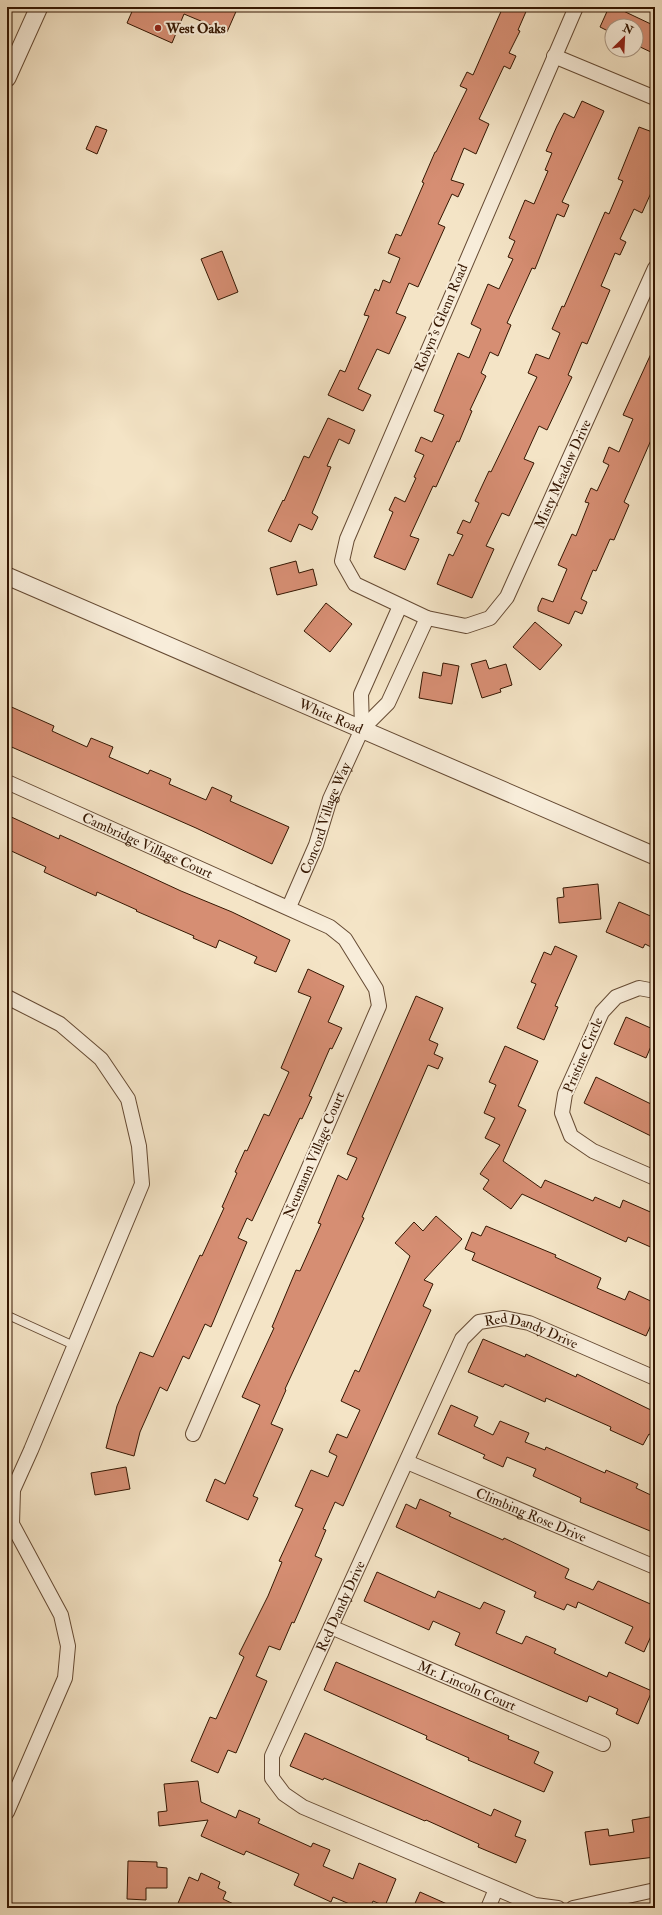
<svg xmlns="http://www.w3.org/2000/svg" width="662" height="1915" font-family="'IM FELL Double Pica',serif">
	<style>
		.building { fill: #d68e73; stroke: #351702 }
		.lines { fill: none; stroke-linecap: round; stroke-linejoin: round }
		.service-casing { stroke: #654a33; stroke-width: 9 }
		.minor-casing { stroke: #654a33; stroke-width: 16 }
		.tertiary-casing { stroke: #654a33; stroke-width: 19 }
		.service { stroke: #f8edda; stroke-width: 7 }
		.minor { stroke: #f8edda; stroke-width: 14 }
		.tertiary { stroke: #f8edda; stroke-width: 17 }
		.poi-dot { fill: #8f2418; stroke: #f8edda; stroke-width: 1.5 }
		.labels { text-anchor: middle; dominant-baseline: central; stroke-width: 4; stroke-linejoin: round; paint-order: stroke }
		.poi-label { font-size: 14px; font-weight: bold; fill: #351702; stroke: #f8edda; text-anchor: start }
		.street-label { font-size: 14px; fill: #351702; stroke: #f8edda }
	</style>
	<rect width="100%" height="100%" fill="#f4e4c6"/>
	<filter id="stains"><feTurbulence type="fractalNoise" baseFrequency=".005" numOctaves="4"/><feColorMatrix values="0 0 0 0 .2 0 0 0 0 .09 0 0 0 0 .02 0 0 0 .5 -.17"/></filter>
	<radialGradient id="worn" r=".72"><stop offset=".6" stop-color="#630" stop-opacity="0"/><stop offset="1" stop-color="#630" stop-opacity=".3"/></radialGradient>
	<g class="building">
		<path d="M134 7H238L227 32 184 14 172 43 127 23Z"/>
		<path d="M503 7H528L518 30 520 31 509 53 516 56 510 69 504 66 479 119 489 124 476 154 464 148 451 180 464 184 458 197 452 194 438 224 445 227 418 287 409 283 396 313 406 317 389 354 377 349 358 389 371 395 363 411 328 395 340 370 345 372 369 316 364 315 375 289 379 291 383 280 390 283 400 258 388 253 396 234 401 236 424 183 422 182 435 152H436L467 89 460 86 467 72 473 75Z"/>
		<path d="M609 7H615L655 26H654L655 27V54L636 45V26H612V33L600 27Z"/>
		<path d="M582 101 604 111 562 202 569 205 564 217 557 214 535 269 532 268 507 323 511 325 498 356 490 352 481 373 486 376 470 410 472 411 459 442 457 441 436 487 433 486 410 536 419 539 405 570 374 557 393 512 389 510 395 497 405 502 416 478 414 477 424 455 415 451 421 437 432 442 444 415 434 411 458 353 469 358 481 329 471 324 488 284 499 289 513 259 508 257 515 241 509 238 525 200 534 204 548 171 545 170 552 153 546 151 557 126 564 113 574 118Z"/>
		<path d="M96 126 107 130 97 154 86 149Z"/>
		<path d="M639 127 655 133V184L642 213 634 209 620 239 626 242 620 255 615 253 601 286 610 290 587 344 582 342 568 375 572 377 547 430 539 426 524 459 534 463 509 516 502 513 486 546 494 549 472 598 437 584 449 554 453 556 463 535 457 533 463 520 470 523 479 503 475 501 489 471 491 472 537 377 528 373 536 354 549 359 560 333 552 329 562 306 564 307 605 212 609 214 623 181 618 179Z"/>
		<path d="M222 251 238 292 218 300 201 259Z"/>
		<path d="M655 345V431L624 502 629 505 614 540 610 539 596 571 593 570 581 599 587 602 582 614 575 611 569 624 538 611V607L542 598 553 602 567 569 558 565 572 534 576 536 589 503 585 502 591 488 597 491 609 465 603 462 609 447 619 452 633 419 623 415Z"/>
		<path d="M328 418 355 430 349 444 339 439 327 466 331 467 312 513 318 517 312 530 299 524 291 542 268 531 283 500 284 501 304 456 309 458Z"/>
		<path d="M296 561 299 573 313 569 317 585 277 595 270 568Z"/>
		<path d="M326 603 352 624 330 652 304 631Z"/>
		<path d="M535 622 562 645 540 670 513 647Z"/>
		<path d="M486 660 489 669 506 664 512 685 500 689 501 692 482 698 471 664Z"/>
		<path d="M443 663 459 666 452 704 419 698 423 672 441 676Z"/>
		<path d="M7 705 54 726 52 731 87 747 91 738 113 747 109 757 148 774 150 770 171 779 169 784 206 800 212 787 232 796 230 801 289 827 272 864 196 828 7 745Z"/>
		<path d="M7 815 59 839 60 835 181 891 232 912 290 940 276 972 254 963 257 957 219 940 216 948 193 938 194 936 136 911 137 910 97 892 96 896 44 872 46 867 7 849Z"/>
		<path d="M598 884 601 919 559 923 557 898 564 897 563 888Z"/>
		<path d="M619 902 655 918V949L645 944 643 948 606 932Z"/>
		<path d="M555 946 577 956 555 1006 558 1007 544 1040 517 1028 536 984 531 982 544 952 551 955Z"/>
		<path d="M308 969 344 986 328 1022 342 1028 332 1049 330 1048 309 1096 312 1097 302 1119 300 1118 252 1221 247 1218 238 1238 247 1242 211 1327 205 1324 189 1359 183 1356 167 1391 160 1387 140 1432 134 1456 106 1448 117 1406 140 1352 153 1357 200 1255 202 1256 224 1208 222 1207 237 1173 235 1172 245 1150 247 1151 264 1114 269 1116 289 1072 281 1068 311 997 298 992Z"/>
		<path d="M416 996 443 1008 429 1040 438 1044 434 1054 443 1058 438 1069 428 1065 362 1217 364 1218 285 1389 286 1390 271 1424 283 1429 253 1496 258 1498 248 1520 206 1501 215 1479 225 1484 260 1405 242 1397 274 1328 272 1327 296 1270 300 1271 321 1224 318 1223 338 1175 347 1180 357 1158 347 1154Z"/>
		<path d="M626 1017 655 1030V1037L646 1058 614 1044Z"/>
		<path d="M505 1046 538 1061 518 1106 526 1110 503 1161 541 1188 545 1180 593 1201 595 1197 620 1208 623 1200 655 1214V1249L628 1237 626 1242 522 1194 511 1209 483 1189 489 1180 480 1174 500 1145 485 1138 495 1118 484 1113 496 1085 489 1082Z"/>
		<path d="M596 1077 655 1106V1138L584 1103Z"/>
		<path d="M436 1216 462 1239 424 1280 433 1284 423 1306 431 1310 343 1506 335 1502 323 1529 326 1530 315 1556 322 1559 294 1623 292 1622 280 1650 269 1646 256 1676 267 1681 236 1753 228 1750 218 1773 191 1761 210 1717 216 1719 244 1657 239 1654 268 1596 282 1562 279 1561 303 1509 295 1506 311 1470 328 1477 337 1456 329 1452 337 1434 347 1438 360 1410 341 1401 355 1370 359 1372 410 1256 395 1243 414 1222 423 1231Z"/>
		<path d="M486 1226 556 1255 555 1257 601 1278 597 1288 625 1300 629 1291 655 1303V1316L646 1336 472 1260 475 1253 465 1249 472 1232 481 1236Z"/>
		<path d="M483 1339 525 1357 526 1354 576 1377 577 1374 655 1412V1437L649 1434 643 1445 610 1430 611 1427 546 1398 545 1402 505 1384 503 1387 468 1372Z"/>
		<path d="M451 1405 478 1417 474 1426 493 1435 500 1421 529 1433 525 1442 545 1450 546 1447 605 1473 606 1470 638 1484 636 1488 655 1497V1533L580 1502 581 1498 533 1476 536 1469 507 1457 503 1467 483 1458 485 1455 438 1434Z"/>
		<path d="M126 1467 130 1489 95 1495 91 1473Z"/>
		<path d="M420 1499 451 1513 449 1516 503 1540 504 1538 569 1569 565 1578 593 1590 598 1581 655 1606V1638L651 1636 644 1652 625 1643 633 1627 578 1602 576 1608 567 1604 564 1610 534 1597 536 1592 396 1527 406 1504 416 1509Z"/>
		<path d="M377 1572 435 1598 438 1591 480 1609 484 1602 505 1611 496 1633 522 1644 526 1636 556 1649 554 1653 607 1677 609 1672 652 1691 638 1724 616 1714 618 1709 589 1696 587 1702 455 1645 460 1633 433 1621 429 1630 364 1601Z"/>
		<path d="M336 1662 509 1736 508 1739 539 1752 534 1763 553 1772 544 1792 468 1760 469 1758 426 1739 427 1736 324 1690Z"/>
		<path d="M305 1733 491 1816 494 1809 521 1821 515 1836 526 1840 516 1863 478 1847 479 1844 426 1820 425 1821 324 1778 323 1780 290 1766Z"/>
		<path d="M198 1781 201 1802 236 1818 239 1810 260 1819 258 1823 311 1847 313 1843 330 1850 323 1866 353 1879 359 1863 396 1879 385 1906 373 1901 370 1908H359L333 1897 331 1902 294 1885 299 1874 246 1851 244 1855 201 1836 208 1820 159 1826 158 1812 167 1811 164 1784Z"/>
		<path d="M655 1816V1857L590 1865 585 1832 608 1829 609 1836 634 1832 632 1820Z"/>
		<path d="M128 1861 157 1862V1867L167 1868V1888H146V1900L127 1899Z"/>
		<path d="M201 1873 220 1882 218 1888 226 1892 223 1899 242 1908H206L197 1904 195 1908H176L189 1877 198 1881Z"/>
		<path d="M420 1892 456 1908H413Z"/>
	</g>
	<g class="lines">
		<defs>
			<path id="service" d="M7 1315 75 1346"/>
			<g id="minor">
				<path id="s1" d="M576 7 347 539 342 561 355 584 427 618 466 626 490 618 507 597 655 268"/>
				<path d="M554 56 655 98"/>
				<path d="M362 729 361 694 400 606"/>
				<path id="s2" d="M7 782 330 927 345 939 376 989 379 1006 193 1434"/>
				<path id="s3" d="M289 907 316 845 330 799 362 729 388 703 427 618"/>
				<path d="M655 991 639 988 616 997 602 1012 565 1094 562 1113 571 1136 593 1151 655 1178"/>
				<path d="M7 997 60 1024 101 1059 128 1099 139 1146 142 1184 31 1450 13 1490 12 1524 61 1615 68 1646 65 1678 7 1812"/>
				<path id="s4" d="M407 1462 655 1567"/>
				<path id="s5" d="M331 1627 603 1744"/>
				<path d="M488 1908 496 1889"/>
				<path id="s6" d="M558 1908 535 1905 303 1807 284 1794 272 1778V1756L462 1339 479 1322 504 1318 529 1323 655 1378"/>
				<path d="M573 1908 655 1890"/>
			</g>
			<g id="tertiary">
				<path d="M7 78 39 7"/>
				<path id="s7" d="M7 576 655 856"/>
			</g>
		</defs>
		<use href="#service" class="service-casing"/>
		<use href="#minor" class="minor-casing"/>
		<use href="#tertiary" class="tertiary-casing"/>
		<use href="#service" class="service"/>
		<use href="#minor" class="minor"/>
		<use href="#tertiary" class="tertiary"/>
	</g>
	<circle class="poi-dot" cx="158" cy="28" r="4"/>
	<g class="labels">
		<g class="poi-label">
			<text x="166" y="28">West Oaks</text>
		</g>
		<g class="street-label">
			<text transform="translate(441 318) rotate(-67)">Robyn's Glenn Road</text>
			<text stroke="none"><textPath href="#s1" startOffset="935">Misty Meadow Drive</textPath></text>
			<text stroke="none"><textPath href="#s7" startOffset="353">White Road</textPath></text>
			<text stroke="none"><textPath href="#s3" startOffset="96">Concord Village Way</textPath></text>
			<text stroke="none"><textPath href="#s2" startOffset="154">Cambridge Village Court</textPath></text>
			<text transform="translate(583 1055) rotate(-67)">Pristine Circle</text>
			<text transform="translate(314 1155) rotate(-67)">Neumann Village Court</text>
			<text stroke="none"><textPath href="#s6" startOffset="877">Red Dandy Drive</textPath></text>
			<text stroke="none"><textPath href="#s4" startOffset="135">Climbing Rose Drive</textPath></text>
			<text stroke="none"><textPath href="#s6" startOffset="505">Red Dandy Drive</textPath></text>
			<text stroke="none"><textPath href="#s5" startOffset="148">Mr. Lincoln Court</textPath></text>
		</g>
	</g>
	<rect width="662" height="1915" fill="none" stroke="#f4e4c6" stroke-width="24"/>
	<rect x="8" y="8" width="646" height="1899" fill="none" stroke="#351702" stroke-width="2"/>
	<rect x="12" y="12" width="638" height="1891" fill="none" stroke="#351702"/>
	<g transform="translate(624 38) rotate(24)"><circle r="19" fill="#f8edda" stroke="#aa9784"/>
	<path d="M0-3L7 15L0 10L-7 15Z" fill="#8f2418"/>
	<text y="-6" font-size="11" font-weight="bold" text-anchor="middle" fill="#351702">N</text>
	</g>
	<rect width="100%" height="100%" filter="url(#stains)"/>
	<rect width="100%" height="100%" fill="url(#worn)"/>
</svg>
